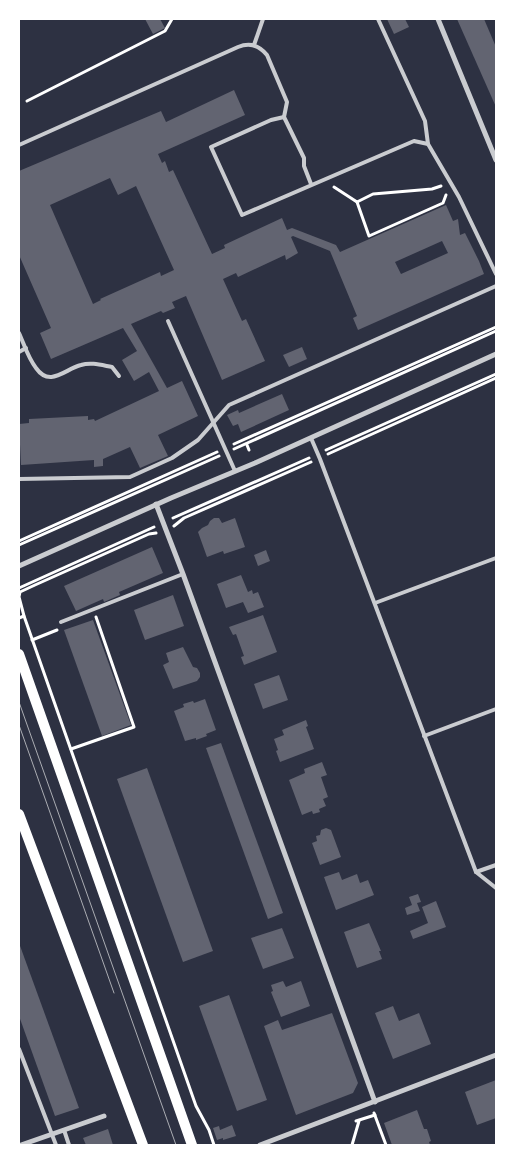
<svg xmlns="http://www.w3.org/2000/svg" width="515" height="1164" font-family="'PT Sans Narrow',sans-serif">
	<style>
		.building { fill: #626471; fill-rule: evenodd }
		.lines { fill: none; stroke-linecap: round; stroke-linejoin: round }
		.path { stroke: #fff; stroke-width: 3 }
		.service { stroke: #caccd0; stroke-width: 4 }
		.minor { stroke: #caccd0; stroke-width: 5 }
		.secondary { stroke: #fff; stroke-width: 10 }
		.tram { stroke: #abadb3; stroke-width: 1 }
	</style>
	<rect width="100%" height="100%" fill="#2d3142"/>
	<g class="building">
		<path d="M145 19H160L165 28 153 34Z"/>
		<path d="M387 19H405L409 27 394 34Z"/>
		<path d="M457 19H484L496 47V107Z"/>
		<path d="M234 90 245 115 158 154 162 163 165 161 169 172 173 170 212 254 225 248 224 245 282 218 287 230 292 228 336 245 340 252 446 205 453 221 458 219 460 235 465 233 479 261 484 274 358 330 353 318 357 316 330 251 293 236 291 237 298 253 286 260 285 255 238 277 236 273 223 279 242 321 246 319 265 361 222 380 186 296 172 302 175 308 163 313 161 311 131 324 167 388 182 381 198 416 158 435 168 456 140 468 130 447 103 459V466L94 467V460L21 465 19 424 29 423V419L88 416V420L94 419 95 421 159 391 149 372 134 381 122 360 137 351 123 328 51 359 40 333 51 328 19 255V171L161 111 166 122ZM110 178 118 195 136 186 174 270 161 276 160 272 100 299 101 300 93 304 50 205ZM442 241 448 253 401 274 395 262Z"/>
		<path d="M302 347 307 359 289 367 283 355Z"/>
		<path d="M282 394 289 410 241 432 238 424 233 426 227 415 238 410 239 413Z"/>
		<path d="M214 518H219L222 523 235 518 245 547 224 554 223 551 207 557 198 532 202 528 208 525 210 521Z"/>
		<path d="M152 547 163 573 119 592 120 595 104 602 103 599 76 611 64 586Z"/>
		<path d="M266 550 270 561 258 566 254 555Z"/>
		<path d="M241 575 248 592 252 590 253 594 258 592 264 607 248 613 243 602 226 608 217 584Z"/>
		<path d="M173 595 184 626 145 640 134 610Z"/>
		<path d="M263 615 277 652 244 665 241 657 244 656 236 634 233 635 229 627Z"/>
		<path d="M93 620 131 725 102 736 64 630Z"/>
		<path d="M183 647 193 667 197 668 200 673V677L197 681 173 689 163 665 169 662 166 653Z"/>
		<path d="M279 675 288 700 263 709 254 684Z"/>
		<path d="M205 699 216 730 206 734 207 736 196 740V738L185 741 174 711 184 707 183 704 193 701 194 703Z"/>
		<path d="M306 720 308 726 306 727 314 749 280 762 276 751 278 750 274 739 284 735 282 730Z"/>
		<path d="M221 743 283 913 268 919 206 748Z"/>
		<path d="M322 762 327 775 321 777 328 797 323 799 326 806 319 809 320 812 313 814 312 811 302 815 289 780 305 773 304 769Z"/>
		<path d="M147 768 213 951 183 962 117 779Z"/>
		<path d="M326 828 331 830 341 857 320 865 312 843 317 841 316 836 320 835 321 830Z"/>
		<path d="M339 872 342 880 357 874 360 883 368 880 374 895 336 910 324 877Z"/>
		<path d="M418 894 421 902 417 903 420 911 407 915 405 908 412 905 409 897Z"/>
		<path d="M436 901 446 927 413 939 410 931 428 923 422 907Z"/>
		<path d="M369 923 381 951H379L382 959 357 968 344 932Z"/>
		<path d="M282 928 294 958 263 969 251 938Z"/>
		<path d="M19 943 79 1108 55 1116 19 1016Z"/>
		<path d="M283 981 286 987 301 981 310 1006 281 1017 271 992 273 991 271 985Z"/>
		<path d="M229 995 267 1100 237 1111 199 1006Z"/>
		<path d="M393 1006 399 1021 419 1013 431 1044 393 1059 375 1013Z"/>
		<path d="M332 1013 358 1083 353 1093 296 1115 264 1026 278 1020 282 1030Z"/>
		<path d="M496 1080V1118L477 1125 465 1092Z"/>
		<path d="M417 1110 424 1129H427L431 1141 429 1142 430 1145H392L384 1123Z"/>
		<path d="M232 1125 236 1136 223 1140V1138L217 1140 213 1128 219 1126 220 1130Z"/>
		<path d="M108 1129 113 1145H86L83 1138Z"/>
	</g>
	<g class="lines">
		<g class="path">
			<path d="M27 101 165 31 172 19"/>
			<path d="M334 187 357 202 369 236 443 203 446 195"/>
			<path d="M357 202 373 194 432 189 441 186"/>
			<path d="M234 444 496 327"/>
			<path d="M247 445 249 450"/>
			<path d="M234 449 496 331"/>
			<path d="M326 450 496 374"/>
			<path d="M328 454 496 378"/>
			<path d="M173 518 309 458"/>
			<path d="M174 526 184 518 311 462"/>
			<path d="M156 533 149 534 35 585 20 592 19 597 24 616 196 1106 209 1130 214 1145"/>
			<path d="M19 541 217 452"/>
			<path d="M19 545 219 456"/>
			<path d="M19 588 154 527"/>
			<path d="M19 618 24 616"/>
			<path d="M32 640 57 630"/>
			<path d="M71 749 134 727 96 617"/>
			<path d="M374 1113 386 1145"/>
			<path d="M356 1121 375 1115"/>
			<path d="M352 1145 359 1121"/>
		</g>
		<g class="service">
			<path d="M378 19 425 121 428 144"/>
			<path d="M254 45 263 19"/>
			<path d="M284 117 271 120 211 147 242 215 414 141 428 144 459 197 496 274"/>
			<path d="M19 145 238 47C250 42 259 45 267 55L287 102 284 117 304 158V166L311 184"/>
			<path d="M168 321 235 471"/>
			<path d="M19 333C24 344 28 358 36 368 50 388 65 369 81 365 91 362 101 365 112 367L119 376"/>
			<path d="M19 352 26 348"/>
			<path d="M311 438 320 459 476 872 496 888"/>
			<path d="M19 479 130 477 172 458 198 440 229 405 496 286"/>
			<path d="M375 603 496 558"/>
			<path d="M61 622 183 574"/>
			<path d="M424 736 496 709"/>
			<path d="M476 872 496 865"/>
			<path d="M19 1049 56 1145"/>
			<path d="M64 1130 69 1145"/>
		</g>
		<g class="minor">
			<path d="M438 19 496 160"/>
			<path d="M156 504 183 574 375 1102"/>
			<path d="M19 566 171 498 255 463 496 354"/>
			<path d="M21 1145 104 1116"/>
			<path d="M260 1145 496 1055"/>
		</g>
		<g class="secondary">
			<path d="M19 654 192 1145"/>
			<path d="M19 814 143 1145"/>
		</g>
		<g class="tram">
			<path d="M19 702 176 1145"/>
			<path d="M19 725 114 993"/>
		</g>
	</g>
	<rect width="515" height="1164" fill="none" stroke="#ffffff" stroke-width="40"/>
</svg>
